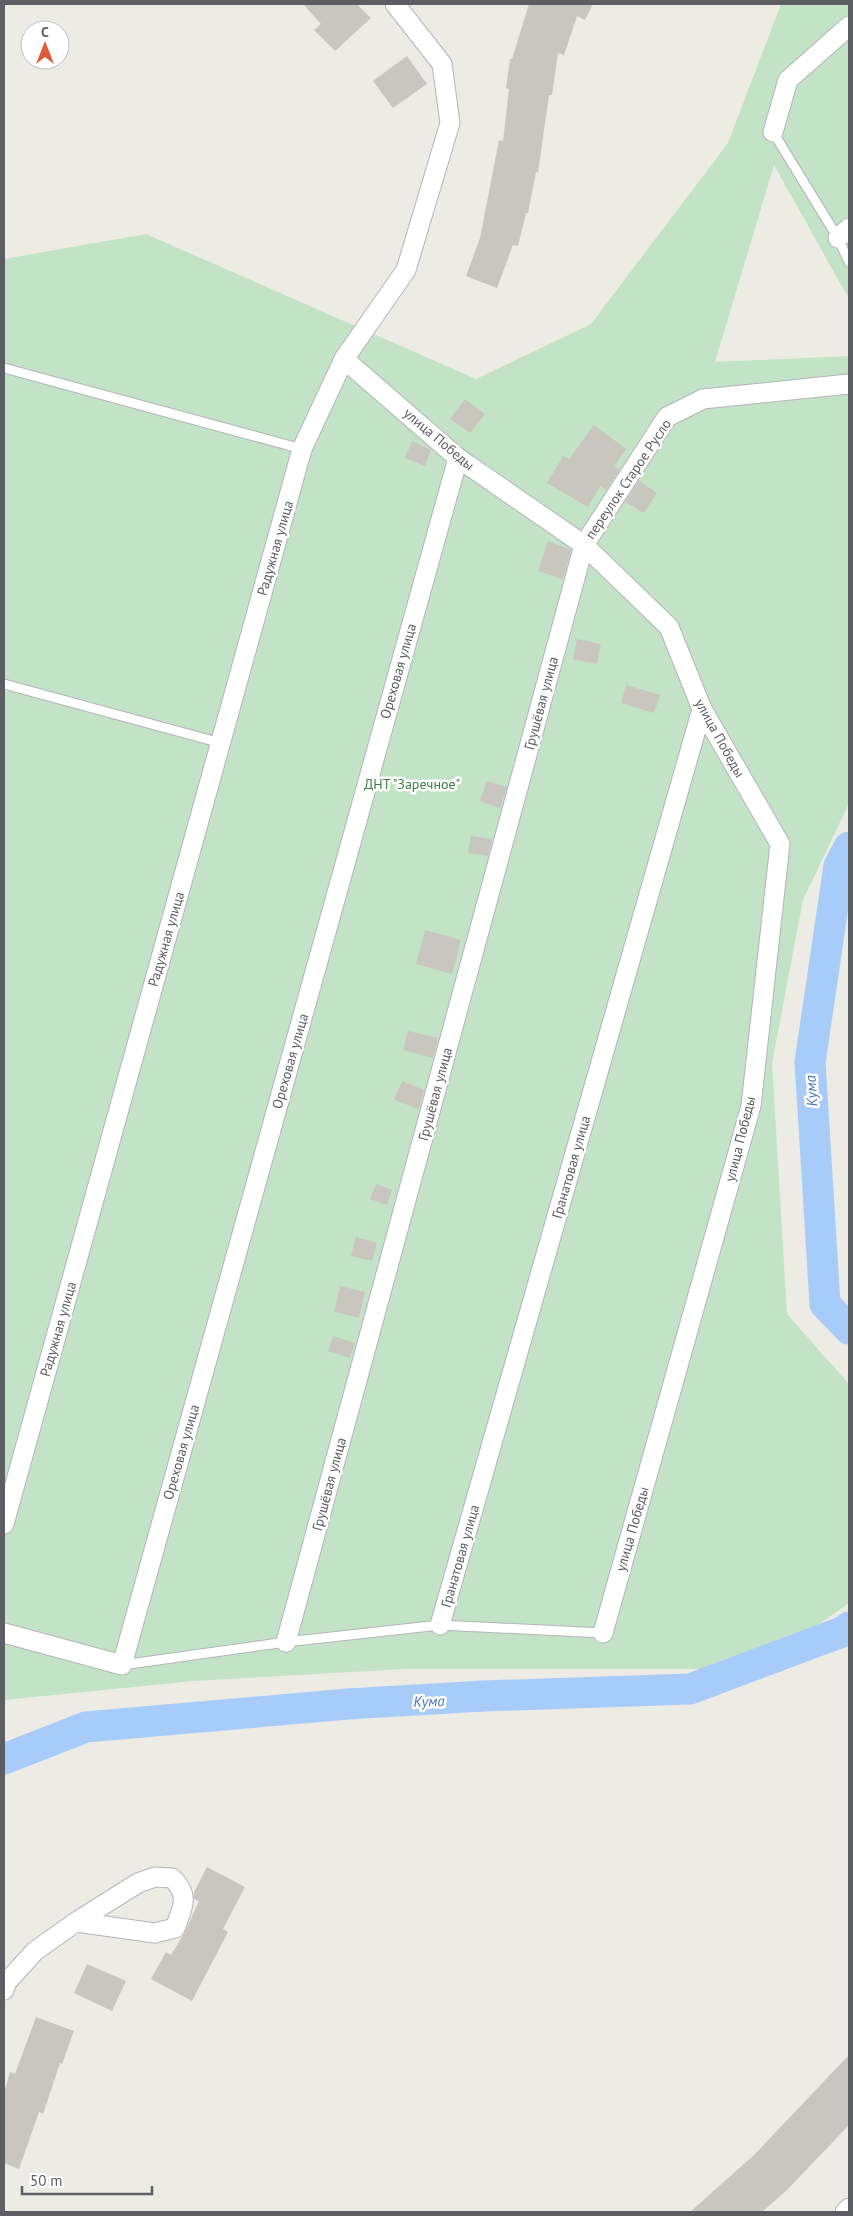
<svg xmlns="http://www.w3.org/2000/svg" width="853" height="2216" font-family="'PT Sans',sans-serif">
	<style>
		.green { fill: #c2e3c6 }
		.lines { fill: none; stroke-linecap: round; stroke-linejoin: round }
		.river { stroke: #a8ccf9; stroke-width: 31 }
		.building { fill: #c9c6c0 }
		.lane-casing { stroke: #b4b5ba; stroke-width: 11 }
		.street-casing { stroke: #b4b5ba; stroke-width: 21 }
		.lane { stroke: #fff; stroke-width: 9 }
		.street { stroke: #fff; stroke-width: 19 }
		.labels { text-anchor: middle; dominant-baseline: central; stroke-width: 5; stroke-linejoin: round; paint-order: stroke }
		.street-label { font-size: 14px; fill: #5c5e63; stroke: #fff }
		.park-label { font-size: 14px; fill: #3b8347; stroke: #fff }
		.water-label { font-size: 15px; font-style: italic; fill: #4c75bb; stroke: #fff }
	</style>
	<rect width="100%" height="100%" fill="#edece4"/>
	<path class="green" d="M781 4H849V299L774 165 715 362 849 356V803L803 900 772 1063 787 1314 849 1384V1603L815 1627 712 1669H404L193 1681 4 1700V259L146 234 476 379 591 324 728 143Z"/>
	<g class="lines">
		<g class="river">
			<path d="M849 847 839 866 810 1062 825 1304 849 1329"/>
			<path d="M4 1759 86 1727 348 1704 483 1696 690 1689 842 1632 849 1627"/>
		</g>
	</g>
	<g class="building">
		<path d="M303 4H357L371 18 335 51 314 30 321 24Z"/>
		<path d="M529 4H593L585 20 577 16 564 55 558 53 552 95H549L538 173 536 172 528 213H526L518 246 513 245 497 288 466 276 480 238 499 140 503 141 509 89 506 88 510 59H512Z"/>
		<path d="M407 56 427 84 393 108 373 81Z"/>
		<path d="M465 399 485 414 470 433 450 419Z"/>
		<path d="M594 425 626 449 614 466 620 469 606 490 600 486 588 507 547 483 563 456 569 459Z"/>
		<path d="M412 441 431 450 425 466 405 458Z"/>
		<path d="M639 481 657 493 644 513 625 502Z"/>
		<path d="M548 541 571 550 563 579 538 571Z"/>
		<path d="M577 639 601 644 597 664 573 659Z"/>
		<path d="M626 685 660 695 654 713 621 703Z"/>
		<path d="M487 781 507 787 500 808 480 801Z"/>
		<path d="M471 836 492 839 488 856 468 853Z"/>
		<path d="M425 930 461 940 452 974 416 964Z"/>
		<path d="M408 1031 438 1038 433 1058 403 1050Z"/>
		<path d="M402 1081 424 1090 419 1109 394 1100Z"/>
		<path d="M376 1184 392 1190 387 1205 370 1199Z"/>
		<path d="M356 1237 377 1243 372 1261 351 1256Z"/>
		<path d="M340 1286 365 1292 359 1318 334 1312Z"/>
		<path d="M333 1336 355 1343 350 1358 328 1351Z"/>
		<path d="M207 1867 245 1887 223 1929 228 1932 192 2001 151 1979 166 1952 171 1955 185 1932 199 1901 194 1899V1892Z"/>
		<path d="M87 1964 126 1981 112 2011 74 1993Z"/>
		<path d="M36 2017 74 2031 62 2064 60 2063 43 2114 39 2112 19 2169 4 2163V2093L10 2072 15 2074Z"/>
		<path d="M849 2055V2125L787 2190 762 2212H690L754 2155Z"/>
	</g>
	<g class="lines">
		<defs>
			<g id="lane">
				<path d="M773 132 838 238 849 262"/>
				<path d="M4 368 302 449"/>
				<path d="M4 684 221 743"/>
				<path d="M122 1665 286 1642 440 1625 603 1633"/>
			</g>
			<g id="street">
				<path d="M773 132 788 80 849 26"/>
				<path d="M838 238 849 228"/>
				<path d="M344 359 458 458 584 545 669 627 702 709 780 844 751 1106 603 1633"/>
				<path d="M4 1524 302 449 344 359 406 270 450 123 442 64 395 4"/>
				<path d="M440 1625 702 709"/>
				<path d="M4 1633 122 1665 458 458"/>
				<path d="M286 1642 584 545 667 417 703 399 849 384"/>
				<path d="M4 1990 7 1982 35 1951 76 1922 138 1883 155 1877 172 1878C190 1895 183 1907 175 1928L155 1933 76 1922"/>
				<path d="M845 2212 849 2208"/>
			</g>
		</defs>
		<use href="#lane" class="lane-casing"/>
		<use href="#street" class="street-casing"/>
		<use href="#lane" class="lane"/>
		<use href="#street" class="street"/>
	</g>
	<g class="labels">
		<g class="street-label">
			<text transform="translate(439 439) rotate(40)">улица Победы</text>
			<text transform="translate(628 479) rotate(-56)">переулок Старое Русло</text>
			<text transform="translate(275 548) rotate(-74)">Радужная улица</text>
			<text transform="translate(398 671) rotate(-74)">Ореховая улица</text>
			<text transform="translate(541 703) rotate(-75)">Грушёвая улица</text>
			<text transform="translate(720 738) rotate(61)">улица Победы</text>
			<text transform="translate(166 939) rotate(-74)">Радужная улица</text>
			<text transform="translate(290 1061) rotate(-74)">Ореховая улица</text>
			<text transform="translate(435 1094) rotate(-75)">Грушёвая улица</text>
			<text transform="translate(740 1139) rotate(-76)">улица Победы</text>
			<text transform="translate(571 1167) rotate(-74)">Гранатовая улица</text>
			<text transform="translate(58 1329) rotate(-74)">Радужная улица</text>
			<text transform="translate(181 1452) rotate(-74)">Ореховая улица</text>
			<text transform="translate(329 1484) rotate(-75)">Грушёвая улица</text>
			<text transform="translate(632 1529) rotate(-74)">улица Победы</text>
			<text transform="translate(460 1556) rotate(-74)">Гранатовая улица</text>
		</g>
		<g class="park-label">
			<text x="412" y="784">ДНТ "Заречное"</text>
		</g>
		<g class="water-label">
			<text transform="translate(811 1091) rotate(-94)">Кума</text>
			<text transform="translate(429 1701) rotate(-2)">Кума</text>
		</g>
	</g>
	<rect width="853" height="2216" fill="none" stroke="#5c5e63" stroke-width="10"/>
	<g transform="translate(45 45)"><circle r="24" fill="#ffffff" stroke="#bebfc1"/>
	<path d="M0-4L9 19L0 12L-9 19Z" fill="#de5a39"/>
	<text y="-8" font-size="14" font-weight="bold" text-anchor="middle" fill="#5c5e63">С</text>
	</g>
	<path d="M22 2186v8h130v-8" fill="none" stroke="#5c5e63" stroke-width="2.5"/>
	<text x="30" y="2186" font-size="15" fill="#5c5e63" stroke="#ffffff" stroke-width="4" paint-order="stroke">50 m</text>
</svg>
